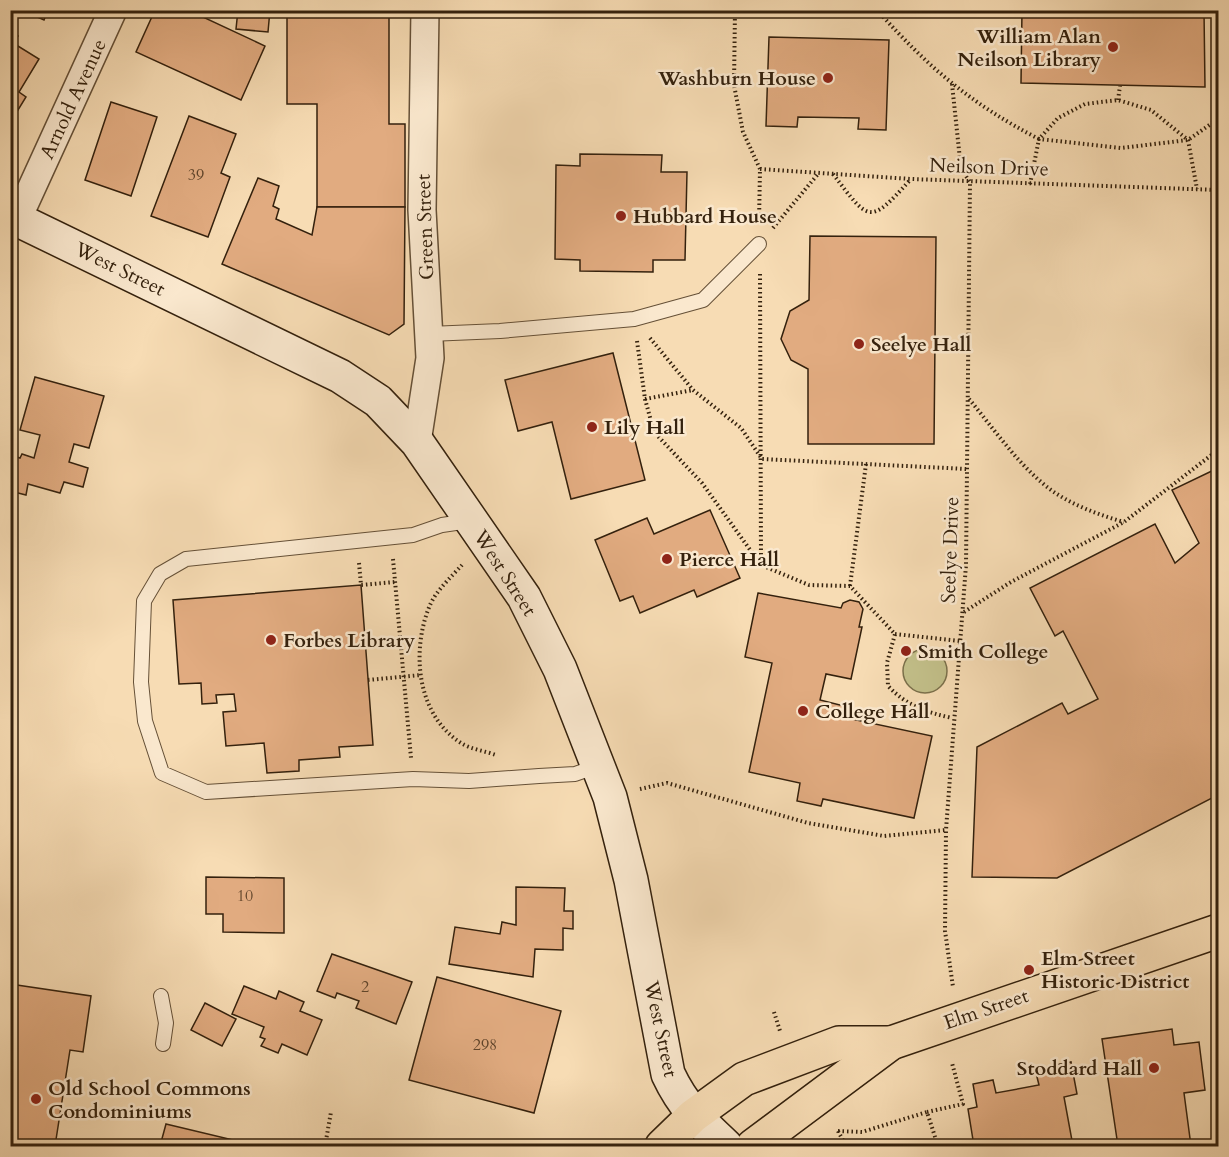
<svg xmlns="http://www.w3.org/2000/svg" width="1229" height="1157" font-family="Cardo,serif">
	<style>
		.green { fill: #c2bf89; stroke: #7b704b; stroke-width: 1.5 }
		.building { fill: #e1ab80; stroke: #34210d; stroke-width: 1.5 }
		.lines { fill: none; stroke-linecap: round; stroke-linejoin: round }
		.service-casing { stroke: #655037; stroke-width: 16 }
		.minor-casing { stroke: #655037; stroke-width: 30 }
		.secondary-casing { stroke: #34210d; stroke-width: 36 }
		.trunk-casing { stroke: #34210d; stroke-width: 36 }
		.path { stroke: #34210d; stroke-width: 4; stroke-dasharray: 1.5 3; stroke-linecap: butt }
		.service { stroke: #fae8ce; stroke-width: 14 }
		.minor { stroke: #fae8ce; stroke-width: 27 }
		.secondary { stroke: #fae8ce; stroke-width: 33 }
		.trunk { stroke: #f7dcb4; stroke-width: 33 }
		.poi-dot { fill: #8f2418; stroke: #fae8ce; stroke-width: 2 }
		.labels { text-anchor: middle; dominant-baseline: central; stroke-width: 5; stroke-linejoin: round; paint-order: stroke }
		.number-label { font-size: 16px; fill: #5f442a }
		.poi-label { font-size: 20px; font-weight: bold; fill: #34210d; stroke: #fae8ce; text-anchor: start }
		.street-label { font-size: 20px; fill: #34210d; stroke: #fae8ce }
	</style>
	<rect width="100%" height="100%" fill="#f7dcb4"/>
	<filter id="stains"><feTurbulence type="fractalNoise" baseFrequency=".00333" numOctaves="4"/><feColorMatrix values="0 0 0 0 .2 0 0 0 0 .09 0 0 0 0 .02 0 0 0 .5 -.17"/></filter>
	<radialGradient id="worn" r=".72"><stop offset=".6" stop-color="#630" stop-opacity="0"/><stop offset="1" stop-color="#630" stop-opacity=".3"/></radialGradient>
	<circle class="green" cx="925" cy="671" r="22"/>
	<g class="building">
		<path d="M22 10H48L44 20Z"/>
		<path d="M155 10H188L265 46 241 100 136 52Z"/>
		<path d="M238 10H270L268 32 236 29Z"/>
		<path d="M315 10H389V124H405V207H317V104H287V12Z"/>
		<path d="M1022 10H1218L1204 11 1205 87 1021 83Z"/>
		<path d="M10 32 18 36 13 43 39 59 19 92 26 97 10 123Z"/>
		<path d="M769 37 889 40 886 130 858 129 859 118 798 117 797 127 766 126Z"/>
		<path d="M111 102 157 117 131 196 85 180Z"/>
		<path d="M189 116 236 134 221 173 230 177 208 237 151 216Z"/>
		<path d="M580 154 662 155 661 172H687L685 260H653V272L580 271V260L555 259 556 165 580 166Z"/>
		<path d="M258 178 279 186 273 206 279 209 276 219 312 235 317 207H405L404 324 389 335 222 264Z"/>
		<path d="M810 236 936 237 934 444H808V369L791 360 781 339 790 311 809 300Z"/>
		<path d="M613 353 645 480 571 499 552 422 518 431 505 380Z"/>
		<path d="M35 377 104 396 89 448 74 444 69 462 88 468 83 487 64 482 60 493 28 484 26 495 10 491V455L20 458 22 454 34 458 40 435 20 430Z"/>
		<path d="M1218 468V787L1213 790 1216 796 1057 878 972 877 977 747 1062 703 1068 714 1098 699 1063 631 1055 636 1030 588 1155 524 1175 563 1199 543 1172 490Z"/>
		<path d="M710 510 740 578 697 597 694 590 640 613 633 596 620 601 595 540 647 518 654 534Z"/>
		<path d="M361 585 373 745 339 747 340 757 299 760V771L267 773 264 743 226 746 223 712 236 711 234 694 216 695 217 703 202 704 201 683 179 684 173 600Z"/>
		<path d="M758 593 841 608 843 603 850 600 859 602 863 609 859 627H862L851 679 826 674 820 700 844 706 842 717 932 736 914 818 823 799 821 806 797 801 800 783 749 772 772 663 745 657Z"/>
		<path d="M206 877 284 878V933L223 932V914H206Z"/>
		<path d="M516 887 565 888 564 911H573V929L563 928V950L535 949 533 977 449 964 455 927 500 934 502 922 516 925Z"/>
		<path d="M332 954 412 982 396 1024 356 1008 359 1001 337 993 335 998 317 991Z"/>
		<path d="M437 977 561 1011 534 1113 409 1080Z"/>
		<path d="M10 984 91 996 83 1052 70 1050 55 1146H10Z"/>
		<path d="M244 986 276 999 279 991 304 1002 300 1011 322 1020 307 1055 282 1044 278 1053 261 1046 265 1039 260 1037 264 1027 232 1014Z"/>
		<path d="M205 1003 236 1019 222 1046 191 1030Z"/>
		<path d="M1172 1029 1174 1045 1199 1042 1205 1090 1184 1093 1191 1146H1118L1102 1039Z"/>
		<path d="M1071 1062 1077 1094 1064 1097 1073 1146H974L968 1109 977 1107 973 1084 993 1080 996 1093 1039 1085 1035 1069Z"/>
		<path d="M166 1124 258 1146H160Z"/>
		<path d="M360 1141 380 1146H358Z"/>
	</g>
	<g class="lines">
		<defs>
			<g id="service">
				<path d="M429 334 500 331 634 319 703 300 759 244"/>
				<path d="M469 521 442 525 413 535 186 559 160 574 144 601 141 682 145 721 162 773 206 792 413 779 469 781 539 776 575 774 598 766"/>
				<path d="M161 996 166 1023 163 1044"/>
			</g>
			<g id="minor">
				<path d="M17 220 113 10"/>
				<path d="M417 442 430 358 422 210 425 10"/>
			</g>
			<path id="secondary" d="M10 216 340 376 378 401 417 442 524 597 560 669 610 797 631 880 668 1074C683 1106 700 1122 726 1146"/>
			<g id="trunk">
				<path d="M662 1146 693 1116 744 1079 839 1043H891"/>
				<path d="M753 1146 891 1043 1218 931"/>
			</g>
		</defs>
		<use href="#service" class="service-casing"/>
		<use href="#minor" class="minor-casing"/>
		<use href="#secondary" class="secondary-casing"/>
		<use href="#trunk" class="trunk-casing"/>
		<g class="path">
			<path d="M735 10 734 85 743 132 760 169 759 222"/>
			<path d="M877 10C928 67 971 104 1039 139L1058 118 1085 104 1118 100 1151 110 1188 140 1197 189"/>
			<path d="M952 84 961 169 970 182 966 565 946 830 945 931 953 987"/>
			<path d="M1118 100 1120 86"/>
			<path d="M760 169 911 179 1218 190"/>
			<path d="M833 174C869 221 869 226 910 180"/>
			<path d="M1030 184 1039 139 1121 148 1188 140 1218 119"/>
			<path d="M773 228 818 174"/>
			<path d="M760 274 761 564"/>
			<path d="M650 338 693 390 741 428 762 459 967 469"/>
			<path d="M637 341 645 399 654 432 702 483 761 565 809 585 850 586 895 634 887 663 888 686C907 706 926 712 952 718"/>
			<path d="M645 399 693 390"/>
			<path d="M969 399C994 429 1019 466 1051 490 1072 505 1099 515 1124 522"/>
			<path d="M393 559 411 758"/>
			<path d="M359 563 361 585 395 582"/>
			<path d="M462 565C452 576 436 591 430 605 411 650 416 714 461 743 470 749 485 751 496 755"/>
			<path d="M850 586 866 464"/>
			<path d="M964 612 1011 582 1124 522 1218 450"/>
			<path d="M895 634 960 641"/>
			<path d="M368 680 421 675"/>
			<path d="M640 789 667 783 808 823 884 836 946 830"/>
			<path d="M774 1012 780 1031"/>
			<path d="M927 1112 963 1104 952 1063"/>
			<path d="M838 1131 862 1132 927 1112 938 1146"/>
			<path d="M838 1131 846 1146"/>
			<path d="M325 1146 331 1112"/>
		</g>
		<use href="#service" class="service"/>
		<use href="#minor" class="minor"/>
		<use href="#secondary" class="secondary"/>
		<use href="#trunk" class="trunk"/>
	</g>
	<g class="poi-dot">
		<circle cx="1113" cy="47" r="6"/>
		<circle cx="828" cy="78" r="6"/>
		<circle cx="621" cy="216" r="6"/>
		<circle cx="859" cy="344" r="6"/>
		<circle cx="592" cy="427" r="6"/>
		<circle cx="667" cy="559" r="6"/>
		<circle cx="271" cy="640" r="6"/>
		<circle cx="906" cy="651" r="6"/>
		<circle cx="803" cy="711" r="6"/>
		<circle cx="1029" cy="970" r="6"/>
		<circle cx="1154" cy="1068" r="6"/>
		<circle cx="36" cy="1099" r="6"/>
	</g>
	<g class="labels">
		<g class="number-label">
			<text x="196" y="175">39</text>
			<text x="245" y="896">10</text>
			<text x="365" y="987">2</text>
			<text x="485" y="1045">298</text>
		</g>
		<g class="poi-label">
			<text x="1101" y="36" text-anchor="end">William Alan<tspan x="1101" dy="23">Neilson Library</tspan></text>
			<text x="816" y="78" text-anchor="end">Washburn House</text>
			<text x="633" y="216">Hubbard House</text>
			<text x="871" y="344">Seelye Hall</text>
			<text x="604" y="427">Lily Hall</text>
			<text x="679" y="559">Pierce Hall</text>
			<text x="283" y="640">Forbes Library</text>
			<text x="918" y="651">Smith College</text>
			<text x="815" y="711">College Hall</text>
			<text x="1041" y="958">Elm Street<tspan x="1041" dy="23">Historic District</tspan></text>
			<text x="1142" y="1068" text-anchor="end">Stoddard Hall</text>
			<text x="48" y="1088">Old School Commons<tspan x="48" dy="23">Condominiums</tspan></text>
		</g>
		<g class="street-label">
			<text transform="translate(73 99) rotate(-65)">Arnold Avenue</text>
			<text transform="translate(989 167) rotate(2)">Neilson Drive</text>
			<text transform="translate(425 227) rotate(-92)">Green Street</text>
			<text transform="translate(120 269) rotate(26)">West Street</text>
			<text transform="translate(950 550) rotate(-88)">Seelye Drive</text>
			<text transform="translate(505 573) rotate(57)">West Street</text>
			<text transform="translate(986 1009) rotate(-19)">Elm Street</text>
			<text transform="translate(661 1029) rotate(78)">West Street</text>
		</g>
	</g>
	<rect width="1229" height="1157" fill="none" stroke="#f7dcb4" stroke-width="36"/>
	<rect x="12" y="12" width="1205" height="1133" fill="none" stroke="#34210d" stroke-width="3"/>
	<rect x="18" y="18" width="1193" height="1121" fill="none" stroke="#34210d" stroke-width="1.5"/>
	<rect width="100%" height="100%" filter="url(#stains)"/>
	<rect width="100%" height="100%" fill="url(#worn)"/>
</svg>
